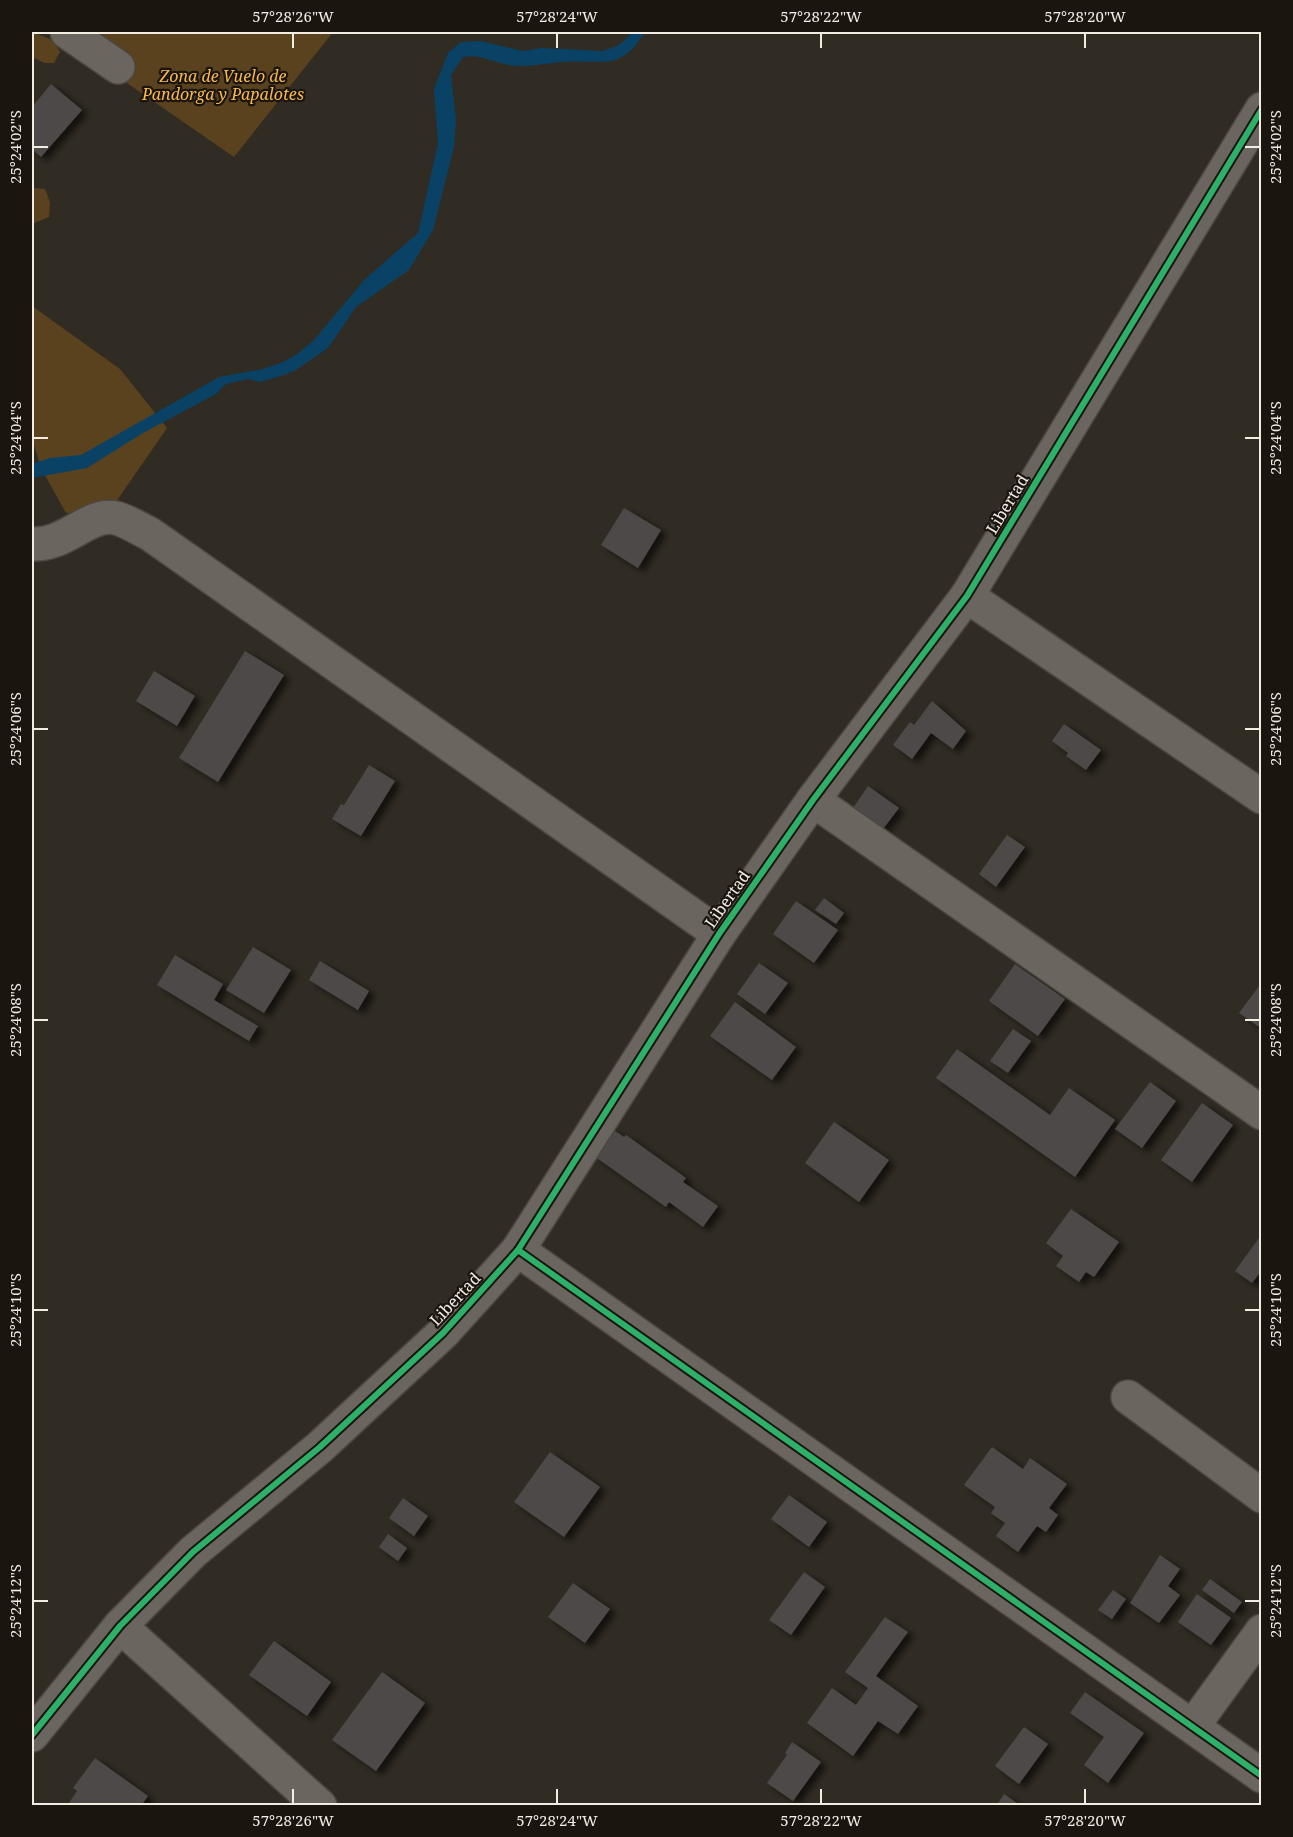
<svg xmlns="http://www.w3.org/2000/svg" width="1293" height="1837" font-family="'Noto Serif',serif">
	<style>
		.green { fill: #5a421e }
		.water { fill: #0a4266 }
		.building { fill: #4d4948; filter: url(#shadow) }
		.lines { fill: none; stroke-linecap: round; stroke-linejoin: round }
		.minor-casing { stroke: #4c4740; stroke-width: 36 }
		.minor { stroke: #6a665f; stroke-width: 33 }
		.cycleway-casing { stroke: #1a150f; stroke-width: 10 }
		.cycleway { stroke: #2db169; stroke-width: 6 }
		.ticks { fill: none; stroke: #f3ece3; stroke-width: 2 }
		.labels { text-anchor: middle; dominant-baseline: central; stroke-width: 4.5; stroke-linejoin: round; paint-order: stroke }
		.park-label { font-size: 16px; font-style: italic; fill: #fab84d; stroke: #1a150f }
		.street-label { font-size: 16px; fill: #f3ece3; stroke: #1a150f }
		.neatline { fill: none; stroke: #f3ece3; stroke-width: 2 }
		.ticks-label { font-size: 15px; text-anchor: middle; fill: #f3ece3 }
	</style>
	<defs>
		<filter id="shadow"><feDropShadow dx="6" dy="4" stdDeviation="3" flood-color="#0009"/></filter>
	</defs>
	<rect width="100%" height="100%" fill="#302b23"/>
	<g class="green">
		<path d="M32 32 53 40 60 52 54 63H45L32 57Z"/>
		<path d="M53 32H333L234 157Z"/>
		<path d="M32 188 45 189 50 202 49 217 32 224Z"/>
		<path d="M32 306 120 369 167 428 111 509 66 513 41 468 32 438Z"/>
	</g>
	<path class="water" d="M633 32H645C637 44 630 55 615 60 600 64 580 60 564 62 544 63 525 69 504 64 489 60 478 54 463 57L451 75 456 120 454 147 433 230 409 270 356 307 328 348 296 370 284 375 260 382 248 379 226 384 216 394 143 433 87 468 32 478V464L50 458 81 455 219 377 263 369 283 362 296 355 314 340 365 279 418 233 438 143 434 89 448 53 461 42 480 41 523 51 542 48 603 51 619 45Z"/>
	<g class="building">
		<path d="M51 84 82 110 41 157 32 149V107Z"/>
		<path d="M624 508 661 530 638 568 601 545Z"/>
		<path d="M245 651 284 675 218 782 179 758Z"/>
		<path d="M154 671 195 696 177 726 136 701Z"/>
		<path d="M932 701 966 731 953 749 931 733 912 759 893 745 910 722 914 725Z"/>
		<path d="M1064 724 1101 750 1086 770 1066 756 1068 753 1052 741Z"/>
		<path d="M369 765 395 781 361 836 332 819 341 804 344 805Z"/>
		<path d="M868 786 899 808 883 829 853 808Z"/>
		<path d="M1007 835 1025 847 996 887 979 874Z"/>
		<path d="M824 898 844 913 836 924 815 910Z"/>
		<path d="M796 901 838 930 814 963 773 934Z"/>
		<path d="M253 947 291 970 264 1013 226 990Z"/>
		<path d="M175 955 223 984 214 1000 258 1026 249 1041 157 985Z"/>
		<path d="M320 961 369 991 358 1010 309 980Z"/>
		<path d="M759 963 788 983 765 1014 737 994Z"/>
		<path d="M1015 964 1065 999 1038 1036 989 1001Z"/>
		<path d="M1262 982V1029L1239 1013Z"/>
		<path d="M735 1002 796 1047 772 1080 710 1036Z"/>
		<path d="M1013 1029 1031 1041 1008 1073 990 1061Z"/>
		<path d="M957 1049 1050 1115 1069 1088 1115 1120 1075 1177 936 1078Z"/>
		<path d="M1150 1082 1176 1101 1142 1148 1115 1129Z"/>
		<path d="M1202 1103 1233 1125 1192 1182 1161 1160Z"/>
		<path d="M834 1122 889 1160 859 1202 805 1163Z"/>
		<path d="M612 1129 624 1137 626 1135 686 1178 683 1182 718 1206 703 1227 669 1202 666 1207 594 1156Z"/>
		<path d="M1071 1209 1119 1242 1094 1277 1086 1272 1079 1282 1056 1266 1063 1256 1046 1243Z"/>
		<path d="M1262 1234V1270L1252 1283 1235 1271Z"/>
		<path d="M992 1447 1023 1469 1030 1458 1067 1484 1049 1508 1058 1515 1046 1532 1037 1526 1018 1552 996 1536 1005 1523 991 1513 995 1507 964 1485Z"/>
		<path d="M550 1452 600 1487 564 1537 514 1502Z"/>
		<path d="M789 1495 827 1522 809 1547 771 1519Z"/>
		<path d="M403 1498 428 1516 414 1536 389 1518Z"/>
		<path d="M388 1534 407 1548 398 1561 379 1547Z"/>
		<path d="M1160 1555 1180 1569 1168 1586 1180 1595 1159 1623 1130 1603Z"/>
		<path d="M804 1572 825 1587 791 1635 769 1620Z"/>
		<path d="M1210 1579 1242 1602 1234 1613 1202 1590Z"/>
		<path d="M573 1583 610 1609 585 1643 548 1617Z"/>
		<path d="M1113 1590 1126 1599 1112 1619 1098 1610Z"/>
		<path d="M1197 1594 1231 1618 1211 1645 1178 1622Z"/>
		<path d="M885 1617 908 1632 876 1676 918 1706 898 1734 878 1721 853 1756 807 1723 832 1688 856 1705 868 1688 845 1672Z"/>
		<path d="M274 1641 331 1682 307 1716 249 1675Z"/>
		<path d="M382 1672 425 1703 376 1771 332 1740Z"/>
		<path d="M1085 1692 1144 1733 1108 1783 1084 1765 1104 1737 1070 1713Z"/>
		<path d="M1024 1727 1048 1744 1019 1784 995 1766Z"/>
		<path d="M792 1742 821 1762 793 1801 767 1783 787 1755 785 1753Z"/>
		<path d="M95 1758 148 1796 141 1806H72L69 1803 77 1791 73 1788Z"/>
		<path d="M1004 1794 1021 1806H996Z"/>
	</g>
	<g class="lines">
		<defs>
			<g id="minor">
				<path d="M67 32 118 67"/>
				<path d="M32 544C66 546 89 512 116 518 127 521 140 529 150 534L719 934"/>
				<path d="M967 596 1262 797"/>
				<path d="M813 800 1262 1113"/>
				<path d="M518 1250 1262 1776"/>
				<path d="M1128 1397 1262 1496"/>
				<path d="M120 1626 320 1806"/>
				<path d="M1193 1726 1262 1631"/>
				<path d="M32 1735 120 1626 193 1552 320 1447 443 1333 518 1250 719 934 813 800 967 596 1262 109"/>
			</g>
		</defs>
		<use href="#minor" class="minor-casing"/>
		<use href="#minor" class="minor"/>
		<defs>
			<g id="cycleway">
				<path d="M518 1250 1262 1776"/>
				<path d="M32 1735 120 1626 193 1552 320 1447 443 1333 518 1250 719 934 813 800 967 596 1262 109"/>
			</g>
		</defs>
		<use href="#cycleway" class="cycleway-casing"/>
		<use href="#cycleway" class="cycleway"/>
	</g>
	<path class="ticks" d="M293 33V48M557 33V48M821 33V48M1085 33V48M33 147H48M1245 147H1260M33 438H48M1245 438H1260M33 729H48M1245 729H1260M33 1020H48M1245 1020H1260M33 1310H48M1245 1310H1260M33 1601H48M1245 1601H1260M293 1789V1804M557 1789V1804M821 1789V1804M1085 1789V1804"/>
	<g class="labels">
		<g class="park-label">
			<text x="223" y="76">Zona de Vuelo de<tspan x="223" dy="18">Pandorga y Papalotes</tspan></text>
		</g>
		<g class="street-label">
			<text transform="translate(1007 504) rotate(-59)">Libertad</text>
			<text transform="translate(727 899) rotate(-55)">Libertad</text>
			<text transform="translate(455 1299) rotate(-47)">Libertad</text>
		</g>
	</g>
	<rect width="1293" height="1837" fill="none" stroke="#1a150f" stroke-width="66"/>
	<rect x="33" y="33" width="1227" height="1771" class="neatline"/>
	<g class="ticks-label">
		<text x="293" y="22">57°28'26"W</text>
		<text x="557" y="22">57°28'24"W</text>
		<text x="821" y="22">57°28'22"W</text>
		<text x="1085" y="22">57°28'20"W</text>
		<text transform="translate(16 147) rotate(-90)" y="5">25°24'02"S</text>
		<text transform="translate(1276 147) rotate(-90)" y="5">25°24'02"S</text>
		<text transform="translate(16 438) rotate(-90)" y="5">25°24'04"S</text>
		<text transform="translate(1276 438) rotate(-90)" y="5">25°24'04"S</text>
		<text transform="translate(16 729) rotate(-90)" y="5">25°24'06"S</text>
		<text transform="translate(1276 729) rotate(-90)" y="5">25°24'06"S</text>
		<text transform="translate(16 1020) rotate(-90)" y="5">25°24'08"S</text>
		<text transform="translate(1276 1020) rotate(-90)" y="5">25°24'08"S</text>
		<text transform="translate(16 1310) rotate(-90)" y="5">25°24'10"S</text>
		<text transform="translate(1276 1310) rotate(-90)" y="5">25°24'10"S</text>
		<text transform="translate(16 1601) rotate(-90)" y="5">25°24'12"S</text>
		<text transform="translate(1276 1601) rotate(-90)" y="5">25°24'12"S</text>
		<text x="293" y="1826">57°28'26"W</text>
		<text x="557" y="1826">57°28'24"W</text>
		<text x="821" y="1826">57°28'22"W</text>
		<text x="1085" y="1826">57°28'20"W</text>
	</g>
</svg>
